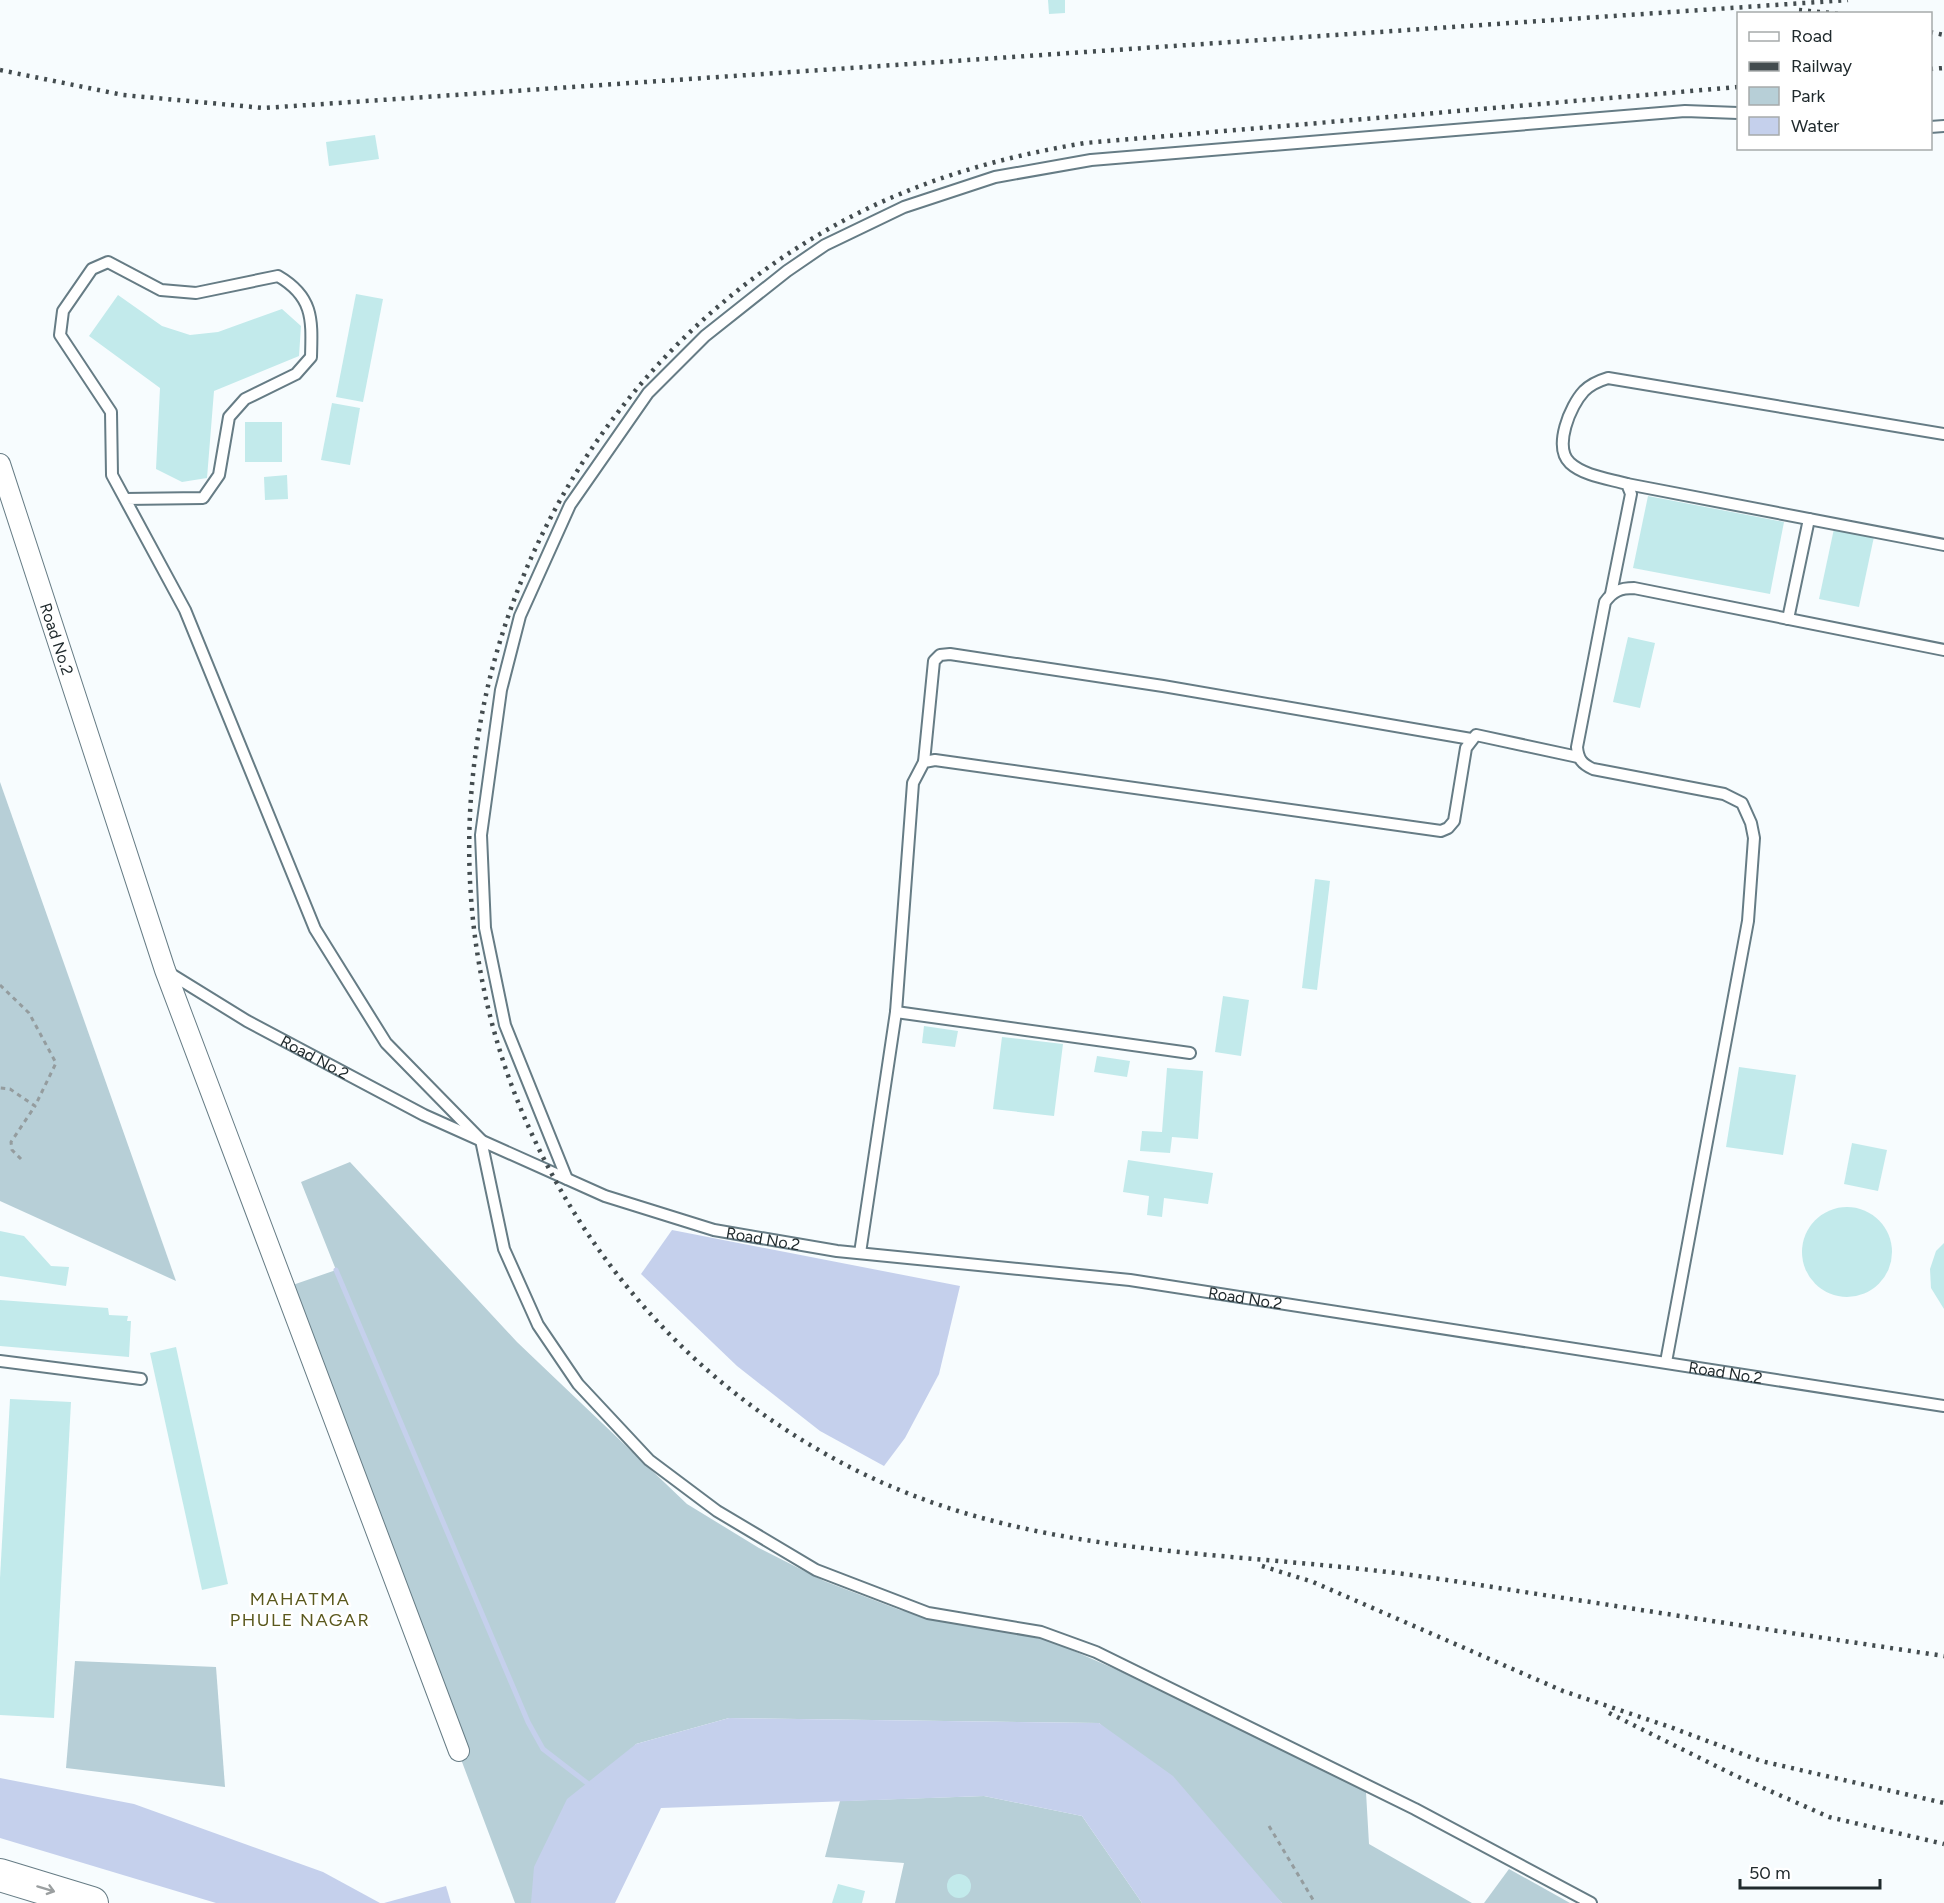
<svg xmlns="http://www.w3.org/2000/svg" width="1944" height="1903" font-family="Figtree,sans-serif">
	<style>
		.green { fill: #b7cfd7 }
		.water { fill: #c5d0ec }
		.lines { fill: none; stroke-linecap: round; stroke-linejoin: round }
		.stream { stroke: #c5d0ec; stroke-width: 5 }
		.building { fill: #c2eaeb }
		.service-casing { stroke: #667c85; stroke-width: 14 }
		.minor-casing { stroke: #667c85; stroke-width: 22 }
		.primary-casing { stroke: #667c85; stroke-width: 34 }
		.path { stroke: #949c9e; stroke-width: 3; stroke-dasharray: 4.5 4.5; stroke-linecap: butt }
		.service { stroke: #fff; stroke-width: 10 }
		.minor { stroke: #fff; stroke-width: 20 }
		.primary { stroke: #fff; stroke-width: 32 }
		.rail { stroke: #434c4f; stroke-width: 4.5; stroke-dasharray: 3 6; stroke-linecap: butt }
		.oneway { stroke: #9b9fa0 }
		.labels { text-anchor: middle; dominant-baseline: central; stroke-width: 5; stroke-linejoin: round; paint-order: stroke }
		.street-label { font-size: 16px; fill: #202a2d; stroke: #fff }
		.neighbourhood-label { font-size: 18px; letter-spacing: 1.5px; fill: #5a581d; stroke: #fff }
	</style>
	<rect width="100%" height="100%" fill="#f7fcfe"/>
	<g class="green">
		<path d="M0 782 176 1281 0 1201Z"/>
		<path d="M350 1162 517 1342 687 1504 759 1548 824 1581 900 1610 1051 1641 1138 1679 1366 1792 1369 1844 1472 1903H1282L1099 1723 729 1718 636 1744 532 1903H515L284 1288 336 1270 301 1182Z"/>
		<path d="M75 1661 216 1667 225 1787 66 1768Z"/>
		<path d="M984 1796 1082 1816 1142 1903H895L904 1863 825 1857 840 1801Z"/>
		<path d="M1509 1869 1570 1903H1484Z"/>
	</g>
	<g class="water">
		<path d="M672 1230 960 1286 939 1374 905 1438 884 1466 820 1431 737 1366 641 1274Z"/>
		<path d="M729 1718 1099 1723 1173 1776 1282 1903H1142L1082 1816 984 1796 661 1808 615 1903H531L534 1867 567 1799 636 1744Z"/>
		<path d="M0 1778 134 1804 323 1872 380 1903H216L0 1838Z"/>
		<path d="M446 1886 451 1903H384Z"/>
	</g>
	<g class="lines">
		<path class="stream" d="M336 1270 528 1722 543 1749 591 1786"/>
	</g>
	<g class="building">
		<path d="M1048 0H1065V13L1049 14Z"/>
		<path d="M375 135 379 159 329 166 326 142Z"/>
		<path d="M356 294 383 299 363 402 336 397Z"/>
		<path d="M118 295 162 326 190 335 218 332 282 309 301 326 299 356 214 391 207 478 182 482 156 469 160 388 89 336Z"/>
		<path d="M332 403 360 408 350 465 321 460Z"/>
		<rect x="245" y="422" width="37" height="40"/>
		<path d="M287 475 288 499 265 500 264 477Z"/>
		<path d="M1648 496 1784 522 1770 594 1633 568Z"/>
		<path d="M1835 524 1875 532 1859 607 1819 599Z"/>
		<path d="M1628 637 1655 643 1640 708 1613 702Z"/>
		<path d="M1315 879 1330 881 1317 990 1302 988Z"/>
		<path d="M1223 996 1249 1000 1241 1056 1215 1052Z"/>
		<path d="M924 1026 958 1031 955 1047 922 1043Z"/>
		<path d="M1002 1037 1063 1044 1054 1116 993 1109Z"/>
		<path d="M1097 1056 1130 1061 1127 1077 1094 1072Z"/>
		<path d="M1739 1067 1796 1075 1783 1155 1726 1147Z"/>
		<path d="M1167 1068 1203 1071 1198 1139 1172 1137 1170 1153 1140 1151 1142 1131 1162 1132Z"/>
		<path d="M1852 1143 1887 1150 1878 1191 1844 1184Z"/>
		<path d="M1128 1160 1213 1173 1208 1204 1164 1198 1162 1217 1147 1215 1149 1196 1123 1192Z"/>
		<circle cx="1847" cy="1252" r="45"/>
		<path d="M0 1231 24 1236 51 1266 69 1267 66 1286 0 1276Z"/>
		<path d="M1944 1243V1309L1931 1288 1930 1269 1936 1251Z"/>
		<path d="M0 1300 108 1308 109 1315 128 1316 127 1321H131L129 1357 0 1346Z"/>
		<path d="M176 1347 228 1584 202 1590 150 1353Z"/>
		<path d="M10 1399 71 1402 54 1718 0 1715V1578Z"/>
		<circle cx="959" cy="1886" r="12"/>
		<path d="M838 1884 865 1891 862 1903H832Z"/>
	</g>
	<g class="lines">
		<defs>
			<g id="service">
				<path d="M1930 127 1944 126"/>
				<path d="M1627 484 1944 545"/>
				<path d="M125 499 203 498 219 475 229 417 245 399 296 374 311 357C312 320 314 297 278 276L196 293 161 290 108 262 92 269 63 311 60 335 111 412 112 475 185 610 315 929 386 1043 481 1140 504 1249 538 1325 578 1384 649 1460 717 1511 816 1570 928 1613 1041 1632 1096 1652 1415 1809 1591 1903"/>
				<path d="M1611 594 1631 494 1627 484C1610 479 1584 476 1570 463 1553 447 1570 406 1584 391 1591 384 1598 381 1608 378L1944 434"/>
				<path d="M1788 619 1809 519"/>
				<path d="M924 762 934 661 940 655 950 654 1163 686 1471 739"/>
				<path id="s1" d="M166 971 247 1021 424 1115 605 1196 714 1230 837 1251 1130 1280 1944 1406"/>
				<path d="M896 1012 1190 1053"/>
				<path d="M567 1179 505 1025 485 928 481 835 501 690 520 616 570 505 648 393 705 336 787 271 825 245 904 207 995 177 1091 160 1685 111 1738 113"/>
				<path d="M860 1253 896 1012 913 783 924 762 935 760 1441 831 1448 828 1454 821 1466 748 1476 735 1578 757"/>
				<path d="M0 1361 141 1379"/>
				<path d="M1666 1362 1748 921 1754 838 1751 823 1742 803 1724 794 1593 769C1582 764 1578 759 1577 747L1605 602C1613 591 1620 588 1634 588L1944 650"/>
			</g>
			<g id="minor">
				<path id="s2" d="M0 464 165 970 459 1751"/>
			</g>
			<path id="primary" d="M0 1875 92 1903"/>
		</defs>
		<use href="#service" class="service-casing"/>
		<use href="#minor" class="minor-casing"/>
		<use href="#primary" class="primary-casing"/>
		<g class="path">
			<path d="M0 985 29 1013 56 1063 35 1106 10 1089 0 1088"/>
			<path d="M21 1159 12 1150 11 1142 35 1106"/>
			<path d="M1269 1826 1315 1903"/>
		</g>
		<use href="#service" class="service"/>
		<use href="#minor" class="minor"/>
		<use href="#primary" class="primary"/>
		<g class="rail">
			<path d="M1799 10 1841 14"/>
			<path d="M1930 32 1944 35"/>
			<path d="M1930 69 1944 68"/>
			<path d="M0 70 123 95 264 108 1848 0"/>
			<path d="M1738 87 1085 143C994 158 906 184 825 231 524 404 389 779 518 1102 577 1248 681 1370 817 1449 1000 1557 1194 1548 1396 1573 1459 1581 1521 1592 1584 1601 1704 1620 1824 1638 1944 1656"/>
			<path d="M1262 1566 1313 1582 1563 1691 1670 1727 1761 1761 1944 1803"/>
			<path d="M1609 1713 1734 1775 1829 1817 1944 1844"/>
		</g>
	</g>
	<defs><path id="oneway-shaft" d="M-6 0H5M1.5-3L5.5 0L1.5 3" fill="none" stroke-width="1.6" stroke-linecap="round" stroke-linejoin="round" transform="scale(1.5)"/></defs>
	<use class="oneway" href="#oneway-shaft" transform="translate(46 1889) rotate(17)"/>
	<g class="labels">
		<g class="street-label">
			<text stroke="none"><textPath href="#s2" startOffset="184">Road No.2</textPath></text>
			<text stroke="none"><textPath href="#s1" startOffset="172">Road No.2</textPath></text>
			<text stroke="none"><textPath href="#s1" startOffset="658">Road No.2</textPath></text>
			<text stroke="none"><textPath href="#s1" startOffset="1144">Road No.2</textPath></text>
			<text stroke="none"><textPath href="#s1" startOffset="1630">Road No.2</textPath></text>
		</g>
		<g class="neighbourhood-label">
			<text x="300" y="1599">MAHATMA<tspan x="300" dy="21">PHULE NAGAR</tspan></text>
		</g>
	</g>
	<rect x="1737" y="12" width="195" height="138" fill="#ffffff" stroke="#a6aaab" stroke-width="1.5"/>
	<rect x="1749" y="32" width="30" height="9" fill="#ffffff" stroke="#a6aaab" stroke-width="1.5"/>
	<text x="1791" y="42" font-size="18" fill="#202a2d">Road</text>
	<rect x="1749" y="62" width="30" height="9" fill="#434c4f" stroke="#a6aaab" stroke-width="1.5"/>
	<text x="1791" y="72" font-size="18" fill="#202a2d">Railway</text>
	<rect x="1749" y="87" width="30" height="18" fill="#b7cfd7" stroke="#a6aaab" stroke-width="1.5"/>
	<text x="1791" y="102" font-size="18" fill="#202a2d">Park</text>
	<rect x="1749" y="117" width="30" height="18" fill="#c5d0ec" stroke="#a6aaab" stroke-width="1.5"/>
	<text x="1791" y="132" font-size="18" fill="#202a2d">Water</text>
	<path d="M1740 1879v9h140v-9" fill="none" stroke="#202a2d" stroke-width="3"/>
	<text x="1749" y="1879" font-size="18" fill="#202a2d" stroke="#ffffff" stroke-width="4.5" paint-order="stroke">50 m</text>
</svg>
